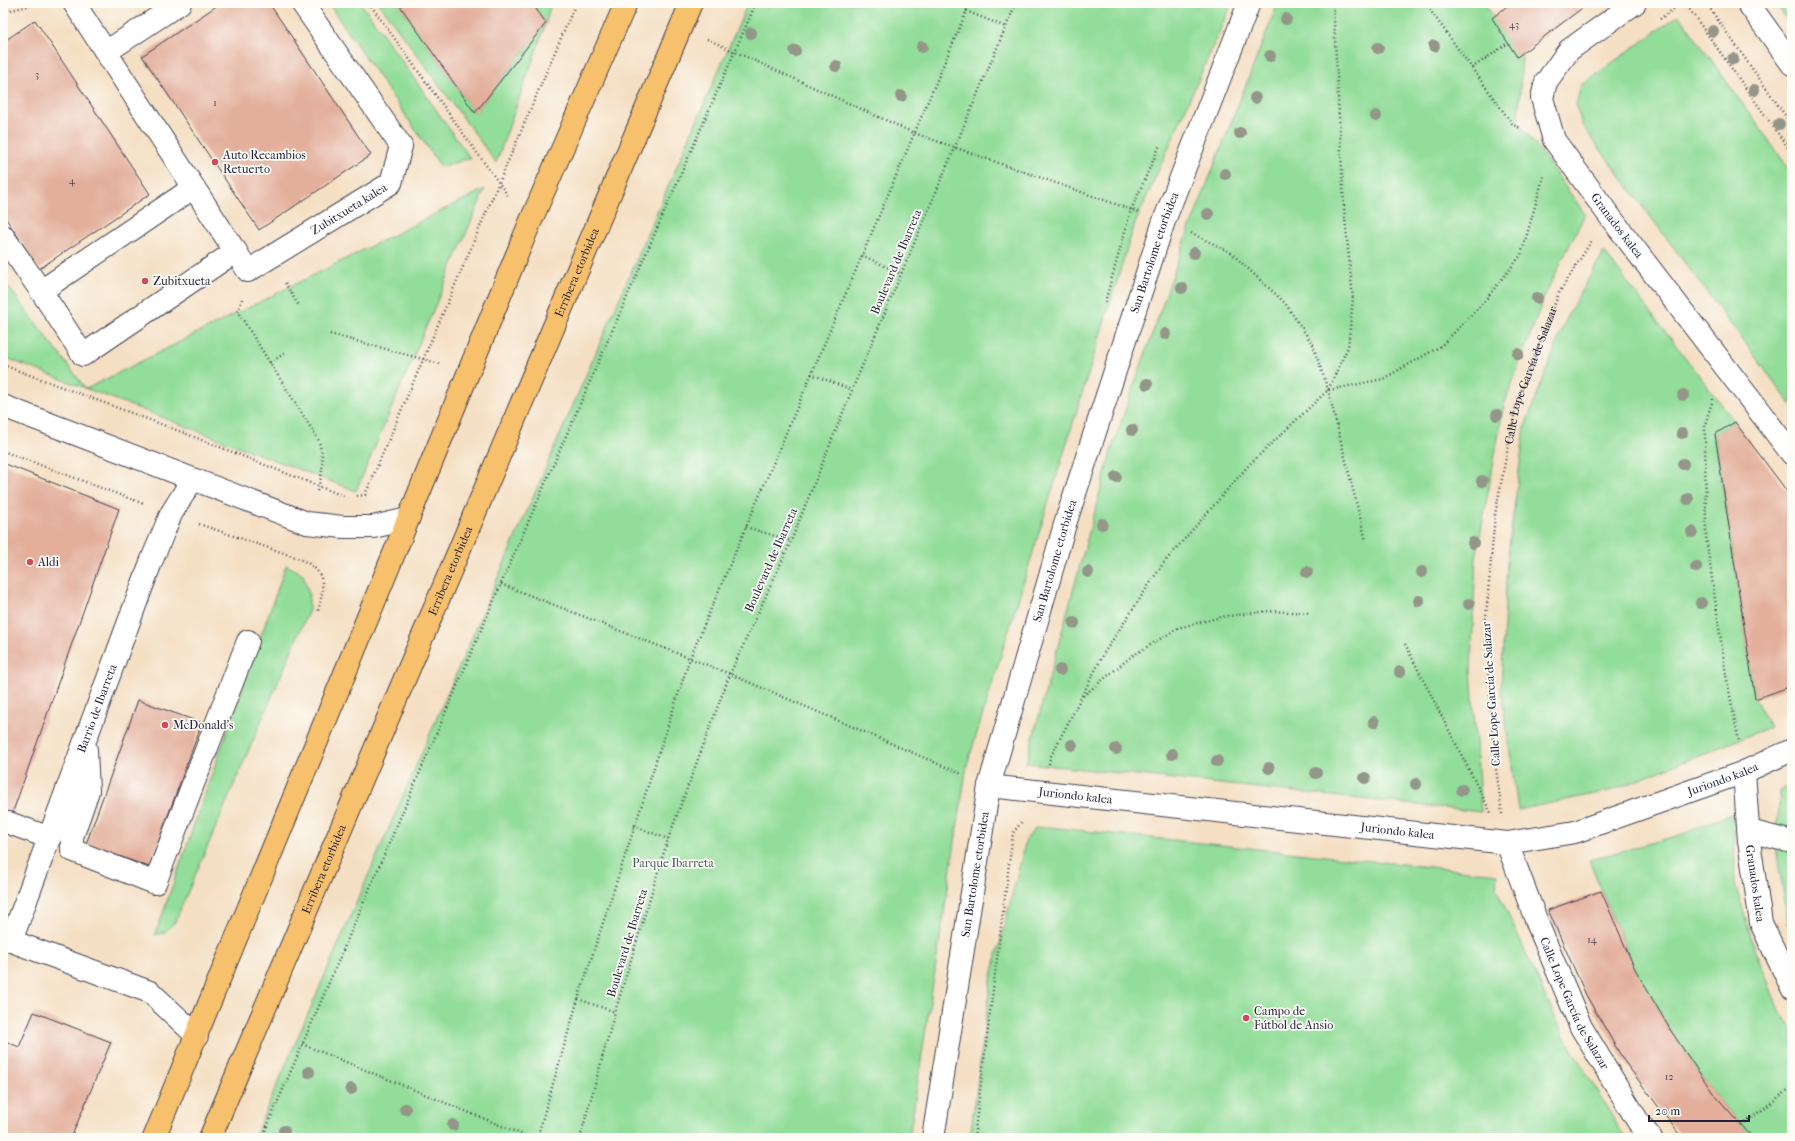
<svg xmlns="http://www.w3.org/2000/svg" width="1795" height="1141" font-family="'IM FELL French Canon',serif">
	<style>
		.green { fill: #92dd99; stroke: #5a806a }
		.building { fill: #e3af9b }
		.lines { fill: none; stroke-linecap: round; stroke-linejoin: round }
		.minor-casing { stroke: #423e4f; stroke-width: 24 }
		.major-casing { stroke: #423e4f; stroke-width: 24 }
		.path { stroke: #423e4f; stroke-width: 2.5; stroke-dasharray: 1 3; stroke-linecap: butt }
		.minor { stroke: #fff; stroke-width: 22 }
		.major { stroke: #f7c06c; stroke-width: 22 }
		.tree { fill: #939688 }
		.poi-dot { fill: #d1495b; stroke: #fdfcf7; stroke-width: 1.5 }
		.labels { text-anchor: middle; dominant-baseline: central; stroke-width: 3.5; stroke-linejoin: round; paint-order: stroke }
		.number-label { font-size: 10px; fill: #524553 }
		.poi-label { font-size: 12px; fill: #22223b; stroke: #fdfcf7; text-anchor: start }
		.street-label { font-size: 12px; fill: #22223b; stroke: #fdfcf7 }
		.park-label { font-size: 12px; fill: #445a57; stroke: #fdfcf7 }
	</style>
	<rect width="100%" height="100%" fill="#fdfcf7"/>
	<filter id="ink" filterUnits="userSpaceOnUse"><feTurbulence type="fractalNoise" baseFrequency=".025" numOctaves="2"/><feDisplacementMap in="SourceGraphic" scale="8" xChannelSelector="R" yChannelSelector="G"/><feConvolveMatrix kernelMatrix="1 2 1 2 8 2 1 2 1" color-interpolation-filters="sRGB"/></filter>
	<filter id="wash" filterUnits="userSpaceOnUse"><feTurbulence type="fractalNoise" baseFrequency=".012" numOctaves="4" result="noise"/><feDisplacementMap in="SourceGraphic" scale="16" xChannelSelector="R" yChannelSelector="G"/><feGaussianBlur stdDeviation="0.9" result="paint"/><feColorMatrix in="noise" values="0 0 0 0 0 0 0 0 0 0 0 0 0 0 0 0 0 1.4 0 .05"/><feComposite in="paint" operator="in"/></filter>
	<g filter="url(#wash)">
		<rect width="100%" height="100%" fill="#f4dfc3"/>
		<g class="green">
			<path d="M328 3H361L470 158 441 167Z"/>
			<path d="M379 3H398L475 113 546 23 532 3H551L546 23 496 163Z"/>
			<path d="M748 3H1232L1134 226 967 765 909 1138H254Z"/>
			<path d="M1278 3H1484L1522 57 1518 121 1585 214 1545 295 1504 405 1476 558 1471 670 1481 812 1026 763 1112 448 1187 235Z"/>
			<path d="M1775 3H1792V26Z"/>
			<path d="M1679 15 1792 173V406L1582 125 1576 105 1581 85Z"/>
			<path d="M485 189 356 491 3 357V280L86 389Z"/>
			<path d="M1604 252 1735 422 1715 434 1755 699 1770 727 1613 790 1518 810 1501 689 1507 562 1525 426 1568 314Z"/>
			<path d="M286 565 303 574 309 594V610L175 922 165 932 155 935Z"/>
			<path d="M1792 783V931L1788 922 1776 848 1780 790Z"/>
			<path d="M1734 813 1735 884 1755 949 1780 1013 1792 1029V1138H1753L1713 1093 1671 1031 1635 970 1589 860 1683 834Z"/>
			<path d="M1048 827 1497 874 1496 888 1563 1034 1625 1138H970L991 979 1021 859 1026 840 1035 828Z"/>
		</g>
		<g id="blocks">
			<g class="building">
				<path d="M221 3H269L371 155 259 230 142 56Z"/>
				<path d="M398 3H532L546 23 475 113Z"/>
				<path d="M1511 3H1589L1517 57 1492 18Z"/>
				<path d="M35 20 150 194 39 269 3 214V42Z"/>
				<path d="M1735 422 1792 498V686L1755 699 1715 434Z"/>
				<path d="M3 463 119 509 3 840Z"/>
				<path d="M138 700 202 723 149 867 86 844Z"/>
				<path d="M1601 891 1635 969 1671 1031 1713 1093 1753 1138H1682L1624 1061 1586 995 1548 910Z"/>
				<path d="M34 1012 111 1042 71 1138H3V1040L19 1047Z"/>
			</g>
		</g>
	</g>
	<g filter="url(#ink)">
		<use href="#blocks" fill-opacity="0" stroke="#423e4f" stroke-width="1"/>
		<g class="lines">
			<defs>
				<g id="minor">
					<path id="s2" d="M74 3 248 271 391 183 401 146 302 3"/>
					<path id="s3" d="M1635 3 1569 50 1546 82 1542 98 1554 140 1608 214 1792 454"/>
					<path d="M1748 3 1792 64"/>
					<path d="M106 52 180 3"/>
					<path d="M193 188 41 291 83 355 236 251"/>
					<path d="M3 236 41 291"/>
					<path d="M3 406 307 523 343 527H373L408 519"/>
					<path d="M86 750 88 791 72 837V850L155 883 248 641"/>
					<path id="s4" d="M1744 772 1749 841 1761 923 1792 988"/>
					<path id="s5" d="M989 786 1507 843 1575 832 1744 772 1792 750"/>
					<path d="M9 823 50 838"/>
					<path d="M1749 831 1792 842"/>
					<path id="s6" d="M1507 843 1538 925 1581 1027 1639 1123 1651 1138"/>
					<path d="M3 938 150 992 197 1036"/>
					<path id="s7" d="M11 941 151 562 171 514 192 480"/>
					<path id="s8" d="M933 1138 989 786 1066 521 1164 221 1249 3"/>
				</g>
				<g id="major">
					<path d="M154 1138 529 225 626 3"/>
					<path id="s9" d="M210 1138 691 3"/>
				</g>
			</defs>
			<use href="#minor" class="minor-casing"/>
			<use href="#major" class="major-casing"/>
			<g class="path">
				<path d="M369 3 509 197"/>
				<path d="M1425 3 1513 125 1521 128"/>
				<path d="M1685 3 1792 153"/>
				<path d="M1706 3 1792 125"/>
				<path d="M966 11 1006 27"/>
				<path d="M3 12 41 3"/>
				<path d="M1660 19 1682 3"/>
				<path d="M707 39 914 133 1138 212"/>
				<path d="M1472 68 1508 43"/>
				<path d="M1191 233 1230 252 1285 303 1313 345 1328 390 1366 541"/>
				<path d="M862 255 901 274"/>
				<path d="M285 283 299 306"/>
				<path d="M242 299 238 312 318 439C325 459 323 475 316 494"/>
				<path d="M1105 302 1131 210 1160 145"/>
				<path d="M330 334 441 364"/>
				<path d="M270 363 285 353"/>
				<path d="M3 365 174 429 346 497"/>
				<path d="M811 374 852 390"/>
				<path d="M1329 390 1383 379 1441 346 1483 303 1521 255 1544 175"/>
				<path d="M1713 399 1705 425 1706 537 1726 675 1739 742"/>
				<path d="M3 451 144 504"/>
				<path d="M357 496 365 495 576 3"/>
				<path d="M199 524 295 557C325 569 326 581 318 611"/>
				<path d="M746 527 791 541"/>
				<path d="M501 584 730 674 962 774"/>
				<path d="M1405 644 1491 813"/>
				<path d="M1083 696 1132 656 1178 628 1221 617 1269 611 1311 613"/>
				<path d="M1049 764 1050 758 1104 653 1162 565 1248 466 1328 390 1348 347 1353 298 1344 208 1333 3"/>
				<path id="s1" d="M1502 814 1494 754 1485 627 1495 515 1516 405 1559 293 1592 240"/>
				<path d="M634 826 668 839"/>
				<path d="M578 999 615 1012"/>
				<path d="M302 1044 531 1138"/>
				<path d="M1742 1125 1792 1087"/>
				<path d="M262 1138 501 584 756 3"/>
				<path d="M537 1138 578 999 690 658 970 3"/>
				<path d="M580 1138 615 1012 668 839 730 674 791 541 852 390 1016 3"/>
				<path d="M974 1138 1013 833 1023 820"/>
			</g>
			<use href="#minor" class="minor"/>
			<use href="#major" class="major"/>
		</g>
		<g class="tree">
			<circle cx="1286" cy="19" r="6"/>
			<circle cx="1713" cy="31" r="6"/>
			<circle cx="751" cy="33" r="6"/>
			<circle cx="1434" cy="46" r="6"/>
			<circle cx="922" cy="47" r="6"/>
			<circle cx="1378" cy="48" r="6"/>
			<circle cx="795" cy="51" r="6"/>
			<circle cx="1270" cy="56" r="6"/>
			<circle cx="1733" cy="59" r="6"/>
			<circle cx="836" cy="66" r="6"/>
			<circle cx="1754" cy="90" r="6"/>
			<circle cx="901" cy="96" r="6"/>
			<circle cx="1255" cy="98" r="6"/>
			<circle cx="1376" cy="116" r="6"/>
			<circle cx="1779" cy="124" r="6"/>
			<circle cx="1240" cy="133" r="6"/>
			<circle cx="1225" cy="174" r="6"/>
			<circle cx="1208" cy="214" r="6"/>
			<circle cx="1194" cy="253" r="6"/>
			<circle cx="1182" cy="288" r="6"/>
			<circle cx="1537" cy="298" r="6"/>
			<circle cx="1165" cy="334" r="6"/>
			<circle cx="1518" cy="354" r="6"/>
			<circle cx="1147" cy="384" r="6"/>
			<circle cx="1683" cy="395" r="6"/>
			<circle cx="1497" cy="415" r="6"/>
			<circle cx="1132" cy="430" r="6"/>
			<circle cx="1682" cy="433" r="6"/>
			<circle cx="1683" cy="464" r="6"/>
			<circle cx="1116" cy="477" r="6"/>
			<circle cx="1482" cy="481" r="6"/>
			<circle cx="1688" cy="499" r="6"/>
			<circle cx="1102" cy="524" r="6"/>
			<circle cx="1692" cy="532" r="6"/>
			<circle cx="1473" cy="543" r="6"/>
			<circle cx="1696" cy="567" r="6"/>
			<circle cx="1088" cy="572" r="6"/>
			<circle cx="1307" cy="572" r="6"/>
			<circle cx="1422" cy="572" r="6"/>
			<circle cx="1419" cy="601" r="6"/>
			<circle cx="1701" cy="603" r="6"/>
			<circle cx="1469" cy="604" r="6"/>
			<circle cx="1074" cy="623" r="6"/>
			<circle cx="1060" cy="670" r="6"/>
			<circle cx="1400" cy="672" r="6"/>
			<circle cx="1374" cy="722" r="6"/>
			<circle cx="1072" cy="745" r="6"/>
			<circle cx="1116" cy="749" r="6"/>
			<circle cx="1172" cy="754" r="6"/>
			<circle cx="1217" cy="761" r="6"/>
			<circle cx="1269" cy="768" r="6"/>
			<circle cx="1316" cy="773" r="6"/>
			<circle cx="1365" cy="778" r="6"/>
			<circle cx="1416" cy="784" r="6"/>
			<circle cx="1462" cy="790" r="6"/>
			<circle cx="309" cy="1072" r="6"/>
			<circle cx="351" cy="1089" r="6"/>
			<circle cx="405" cy="1109" r="6"/>
			<circle cx="453" cy="1125" r="6"/>
			<circle cx="284" cy="1131" r="6"/>
		</g>
	</g>
	<g class="poi-dot">
		<circle cx="215" cy="162" r="4"/>
		<circle cx="145" cy="281" r="4"/>
		<circle cx="30" cy="562" r="4"/>
		<circle cx="165" cy="725" r="4"/>
		<circle cx="1246" cy="1018" r="4"/>
	</g>
	<g class="labels">
		<g class="number-label">
			<text x="1514" y="25">43</text>
			<text x="37" y="75">3</text>
			<text x="215" y="103">1</text>
			<text x="72" y="181">4</text>
			<text x="1592" y="940">14</text>
			<text x="1669" y="1077">12</text>
		</g>
		<g class="poi-label">
			<text x="223" y="155">Auto Recambios<tspan x="223" dy="14">Retuerto</tspan></text>
			<text x="153" y="281">Zubitxueta</text>
			<text x="38" y="562">Aldi</text>
			<text x="173" y="725">McDonald's</text>
			<text x="1254" y="1011">Campo de<tspan x="1254" dy="14">Fútbol de Ansio</tspan></text>
		</g>
		<g class="street-label">
			<text stroke="none"><textPath href="#s2" startOffset="438">Zubitxueta kalea</textPath></text>
			<text stroke="none"><textPath href="#s3" startOffset="287">Granados kalea</textPath></text>
			<text stroke="none"><textPath href="#s8" startOffset="915">San Bartolome etorbidea</textPath></text>
			<text transform="translate(896 262) rotate(-67)">Boulevard de Ibarreta</text>
			<text stroke="none"><textPath href="#s9" startOffset="940">Erribera etorbidea</textPath></text>
			<text stroke="none"><textPath href="#s1" startOffset="445">Calle Lope García de Salazar</textPath></text>
			<text transform="translate(771 560) rotate(-66)">Boulevard de Ibarreta</text>
			<text stroke="none"><textPath href="#s8" startOffset="591">San Bartolome etorbidea</textPath></text>
			<text stroke="none"><textPath href="#s9" startOffset="616">Erribera etorbidea</textPath></text>
			<text transform="translate(1491 694) rotate(-94)">Calle Lope García de Salazar</text>
			<text stroke="none"><textPath href="#s7" startOffset="248">Barrio de Ibarreta</textPath></text>
			<text stroke="none"><textPath href="#s5" startOffset="747">Juriondo kalea</textPath></text>
			<text stroke="none"><textPath href="#s5" startOffset="87">Juriondo kalea</textPath></text>
			<text stroke="none"><textPath href="#s5" startOffset="411">Juriondo kalea</textPath></text>
			<text stroke="none"><textPath href="#s9" startOffset="292">Erribera etorbidea</textPath></text>
			<text stroke="none"><textPath href="#s8" startOffset="267">San Bartolome etorbidea</textPath></text>
			<text stroke="none"><textPath href="#s4" startOffset="112">Granados kalea</textPath></text>
			<text transform="translate(627 943) rotate(-73)">Boulevard de Ibarreta</text>
			<text stroke="none"><textPath href="#s6" startOffset="174">Calle Lope García de Salazar</textPath></text>
		</g>
		<g class="park-label">
			<text x="673" y="863">Parque Ibarreta</text>
		</g>
	</g>
	<rect width="1795" height="1141" fill="none" stroke="#fdfcf7" stroke-width="16"/>
	<path d="M1649 1115v6h100v-6" fill="none" stroke="#22223b" stroke-width="2"/>
	<text x="1655" y="1115" font-size="12" fill="#22223b" stroke="#fdfcf7" stroke-width="3" paint-order="stroke">20 m</text>
</svg>
